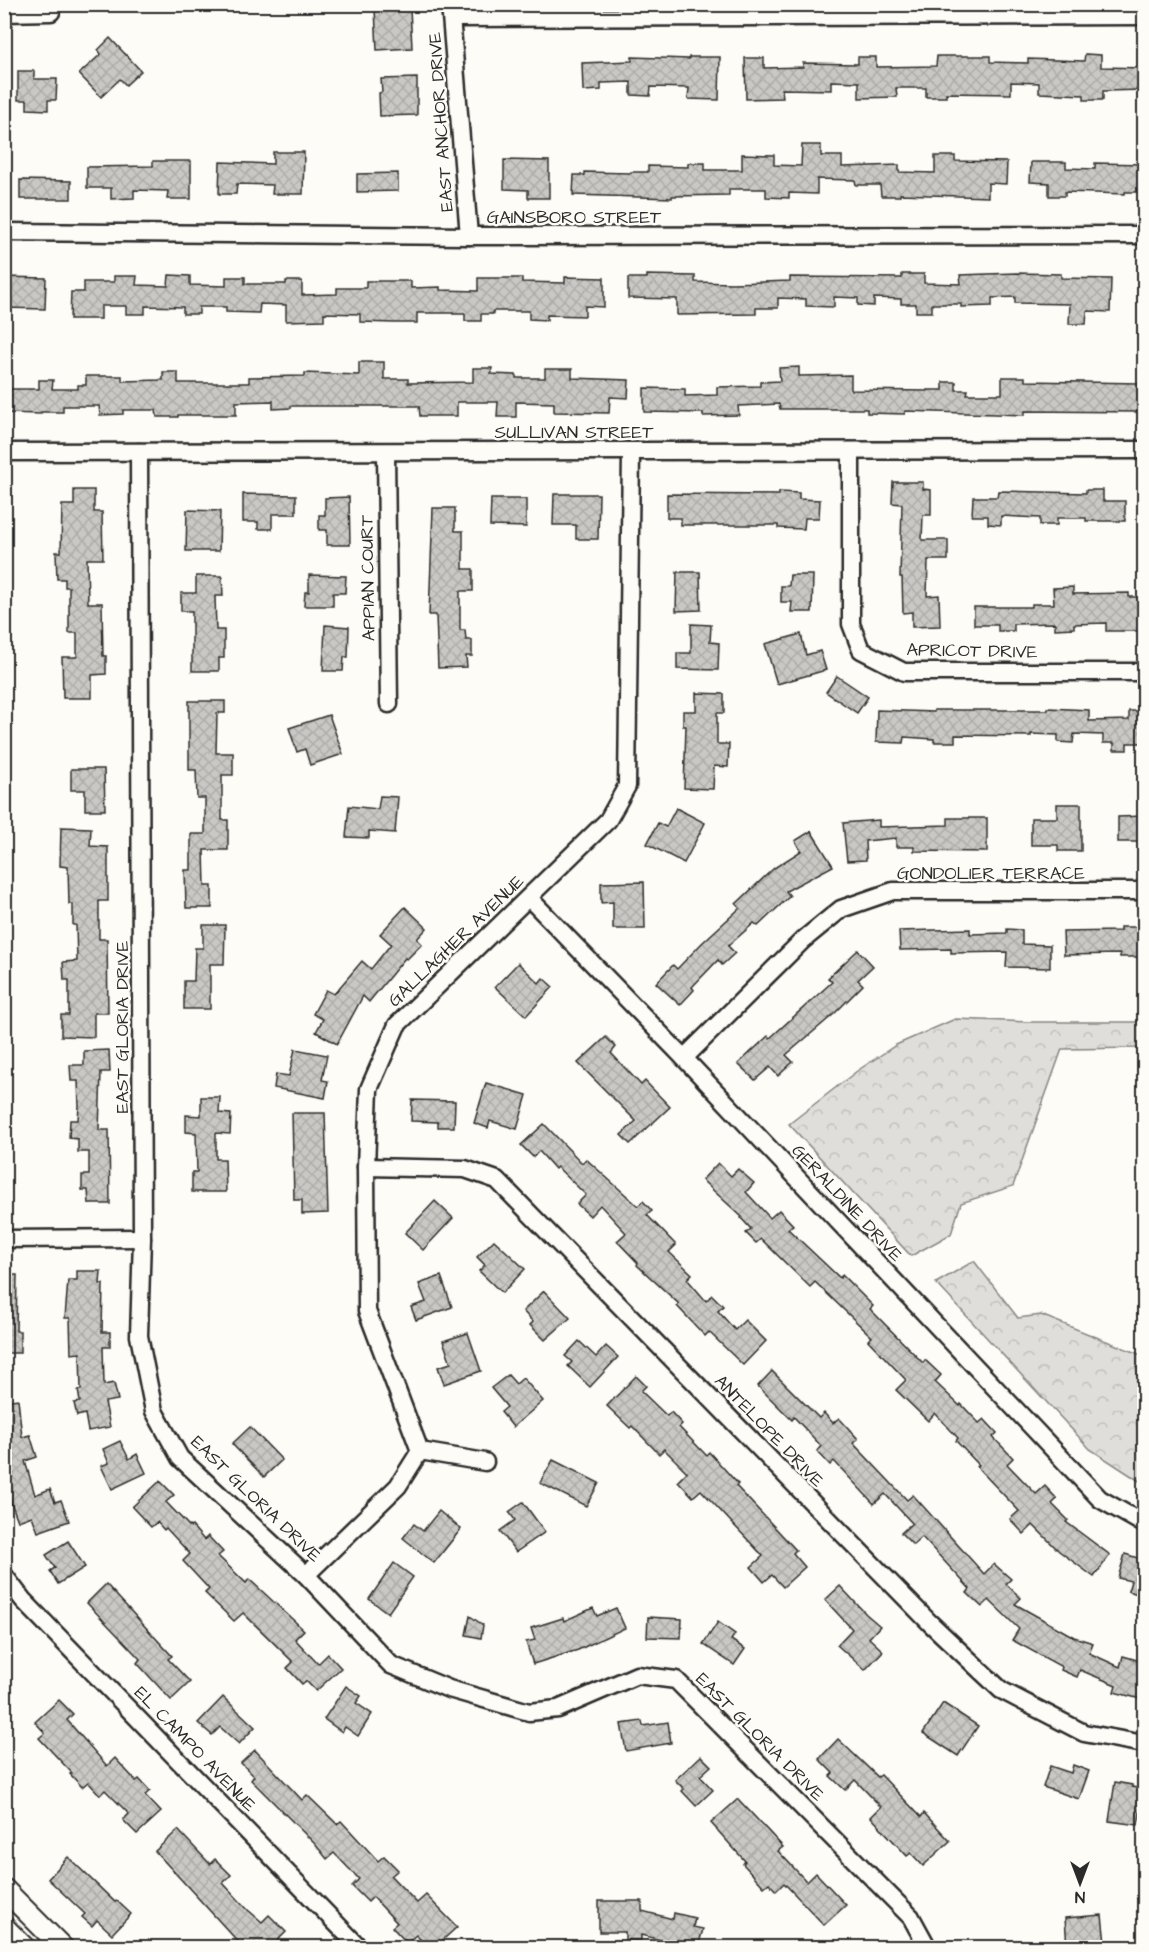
<svg xmlns="http://www.w3.org/2000/svg" width="1149" height="1952" font-family="'Architects Daughter',sans-serif">
	<style>
		.forest { fill: url(#forest-crowns); stroke: #858482; stroke-width: 1.5 }
		.building { fill: url(#building-cross-hatch); stroke: #2b2b2b; stroke-width: 1.5 }
		.lines { fill: none; stroke-linecap: round; stroke-linejoin: round }
		.minor-casing { stroke: #2b2b2b; stroke-width: 21 }
		.tertiary-casing { stroke: #2b2b2b; stroke-width: 24 }
		.minor { stroke: #fdfcf7; stroke-width: 16 }
		.tertiary { stroke: #fdfcf7; stroke-width: 20 }
		.labels { text-anchor: middle; dominant-baseline: central; stroke-width: 5; stroke-linejoin: round; paint-order: stroke }
		.street-label { font-size: 18px; fill: #2b2b2b; stroke: #fdfcf7 }
	</style>
	<defs>
		<pattern id="forest-crowns" width="20" height="18" patternUnits="userSpaceOnUse" patternTransform="scale(1.5)"><rect width="20" height="18" fill="#dfdeda"/><path d="M2 6a3 3 0 1 1 6 0M12 15a3 3 0 1 1 6 0" fill="none" stroke="#c0bfbb"/></pattern>
		<pattern id="building-cross-hatch" width="8" height="8" patternUnits="userSpaceOnUse" patternTransform="scale(1.5)"><rect width="8" height="8" fill="#c9c8c4"/><path d="M0 0l8 8M0 8l8-8" fill="none" stroke="#adaca9"/></pattern>
	</defs>
	<rect width="100%" height="100%" fill="#fdfcf7"/>
	<filter id="ink" filterUnits="userSpaceOnUse"><feTurbulence type="fractalNoise" baseFrequency=".0167" numOctaves="2"/><feDisplacementMap in="SourceGraphic" scale="12" xChannelSelector="R" yChannelSelector="G"/><feConvolveMatrix kernelMatrix="1 2 1 2 8 2 1 2 1" color-interpolation-filters="sRGB"/></filter>
	<g filter="url(#ink)">
		<g class="forest">
			<path d="M955 1019 1030 1022H1144V1048L1062 1049 1013 1186 961 1203 951 1234 911 1256 789 1124 857 1071 896 1045Z"/>
			<path d="M974 1261 1018 1318 1041 1315 1144 1356V1484L1090 1449 936 1283Z"/>
		</g>
		<g class="building">
			<path d="M410 8 412 48 377 50 375 9Z"/>
			<path d="M110 38 141 71 126 85 120 79 101 97 79 74 101 54 98 50Z"/>
			<path d="M1085 54 1101 55V67L1144 68V90L1103 91V100H1084V95L1039 93V83L1011 82V94L946 93V97H926V88H896L897 97 859 98V82L831 81V90L782 89 783 98 746 99 745 58H764V68L803 67V63L858 64V57H876V67L936 66 937 56H990V62L1028 63V59L1084 61Z"/>
			<path d="M632 57 689 59V57H720L719 100 688 99 689 88 651 87 650 96 631 95V82L601 83V90L583 91 582 63 632 61Z"/>
			<path d="M18 71H34V79H57L56 100H48V110L27 109V100H18Z"/>
			<path d="M417 78V115L380 116 379 93 382 92 381 79Z"/>
			<path d="M802 145H821V156H842V167L899 165V172L935 173V156H955V161L1007 162 1006 184 988 183V197L900 194V196H881L880 185H856L855 180 817 179V194L789 193V198L766 197V189H729V195L672 196V198L573 195 574 175H585V172L631 173V172H648V166L688 167V163H705V170H742V154L774 155V165L801 166Z"/>
			<path d="M273 152H304L303 194H272L273 185 237 184 236 194H219L220 162 273 164Z"/>
			<path d="M504 160 549 161V198H528V190L504 189Z"/>
			<path d="M153 161H191V199H167L168 191 134 190V198L111 199V188H87V167L153 166Z"/>
			<path d="M1031 162H1066V168L1095 169V163L1144 164V192H1125V194L1065 192V196H1049V183L1030 182Z"/>
			<path d="M398 173V191L357 192V174Z"/>
			<path d="M20 180 71 181V199H20Z"/>
			<path d="M1016 273 1061 274V278L1111 279 1110 312 1087 311 1086 324H1069L1070 304 1015 303V297L992 298V306L961 307V304H932V312H916V304H901V299L874 298V306L858 305V298L834 297V307L806 306V299L778 298V308H756V314L677 315V299L628 298V278H647V275L695 276V282L732 283 790 281V277L902 278V274H924V283L961 284 960 275Z"/>
			<path d="M169 275 190 276V285L226 286V277H245V284H286V281H302V295L337 294V288H366V281H411V288L440 287V290L478 291V278H522V282L565 283V277L604 278V307L585 306V316L547 315V320L529 319V311H493V314H481V321H465V314H453V313H417V323H395L360 322V314L324 313V320L286 321V305L260 304 259 313 226 312V307H199V314H183V307L145 306V314H126V306H101V319H70L71 292H84V282H114V276H137L136 285 168 286Z"/>
			<path d="M4 277 46 278 45 309 4 308Z"/>
			<path d="M359 362H384V379H408V383L473 382V368H492L491 374 516 375V378H545V369H572V378L629 380 628 398 610 397 609 413 554 412V403L516 402V417H497L498 402H457V416H420L419 406H291V408L273 409V401L236 402V415H178V417H157L156 410H123V414L100 415 99 406H63V412H41V414L4 413V389H39V380H53L52 389H78V385H86V376H122V381L163 380V372H178V383H249V377L305 376V373L359 375Z"/>
			<path d="M799 367V376L851 375V390L927 391V390H943V382H956V390H968L967 394H1002V377H1025V381L1139 383V412L1025 411V415L905 411V414L867 413V409H780L779 404 738 406 739 415 703 416V413L644 412V388L685 389V396L717 395V387L760 386V382L780 381 779 368Z"/>
			<path d="M893 482H923V489L931 490V515H923L922 540H948V560H928L927 596 939 595 940 626 912 627V612L903 613 902 577H900L902 504 892 503Z"/>
			<path d="M74 490H94V512H102L103 559H87L88 603H102L103 656H106V674L92 675V698H63L62 657H77V633H69V587H65V579H57L56 552H61L62 505H74Z"/>
			<path d="M1086 490H1103V501H1125V521H1086V518H1057V525H1040V518L1001 516V525L988 524V516H972L973 497H997L998 491 1086 493Z"/>
			<path d="M779 492 799 493V499L820 500 819 518H805L804 529 778 528V525H681V518H667V494L779 495Z"/>
			<path d="M243 494 296 495V514H272V529H258V522H243Z"/>
			<path d="M554 494H599L598 539H576V525H553Z"/>
			<path d="M349 497 350 545H327V530H319V515H325V498Z"/>
			<path d="M491 499H526V527L490 526Z"/>
			<path d="M433 508H455V531H463V569H473V591H460V630H465L466 640H472V656H466L467 667 438 668 436 615H429Z"/>
			<path d="M187 510 220 511 219 551H186Z"/>
			<path d="M677 572H700L701 610 676 611Z"/>
			<path d="M309 575 346 576 345 593H333V606H304L305 592H309Z"/>
			<path d="M790 575H813L812 612H791L792 602H781V586H789Z"/>
			<path d="M196 576H222L223 596H215L216 630H224V658H219V671H192V611H181V593H196Z"/>
			<path d="M1073 587V594L1129 593V597H1144V631H1106V623L1074 624V628L1055 629V623L1014 624V631H998V625H974V607H1032V604H1054L1053 588Z"/>
			<path d="M691 624 711 625 710 642 719 643 718 670 677 669V653H691Z"/>
			<path d="M325 625 349 627 348 657H344L343 671H323Z"/>
			<path d="M801 634 806 655 820 651 826 670 777 684 765 644Z"/>
			<path d="M837 676 868 697 857 713 826 692Z"/>
			<path d="M696 693 724 694V713H717V744H729L728 767 714 766 713 789 684 788 686 726H683V711H696Z"/>
			<path d="M189 701H225V713H217L216 753H233V775H222V820H228V850H204L205 886H212V908H186L185 870H191V834H205V798H197L196 770H189Z"/>
			<path d="M1048 708 1089 710V721L1129 720V711H1144V743H1127V750H1114V743H1103V735L1074 734 1073 743 1058 742V735L1031 734V736L955 735V742H934V739L904 737 903 743 876 742 877 710 934 712V710H1048Z"/>
			<path d="M329 715 343 754 310 765 305 749 297 752 289 728Z"/>
			<path d="M71 769H104L105 810H85V790H71Z"/>
			<path d="M380 796 398 797 395 833 369 831V838L346 837 349 806 378 809Z"/>
			<path d="M1057 804H1081V851H1058V845H1031V818H1057Z"/>
			<path d="M676 808 705 823 684 863 647 844 658 823 666 827Z"/>
			<path d="M1144 816V842H1118V817Z"/>
			<path d="M948 818H987V852L914 851V847H896V838L865 841 866 860 847 861 843 823 879 820V827L948 825Z"/>
			<path d="M61 827 91 828 90 846 108 847V901H99V939H107L108 1013H94V1037L61 1036V1015H69V980H64L63 962 77 961 76 925H73V904H69L68 867 60 866Z"/>
			<path d="M811 831 833 866 786 891 790 896 758 926 754 923 728 946 735 953 722 965 718 960 692 987 694 990 680 1005 656 983 673 965 677 969 702 943 740 908 736 904 774 868 801 851 795 841Z"/>
			<path d="M644 882 645 929H613V902L601 903V883Z"/>
			<path d="M405 907 427 928 417 939 422 944 407 959 405 958 369 1002 363 996 337 1044 316 1032 323 1019 313 1014 326 990 334 994 362 961 371 969 391 944 380 934Z"/>
			<path d="M203 925H225L224 964H210V1009H184V981H194L195 948H203Z"/>
			<path d="M1120 927H1139V931H1144V957H1120V954L1064 955 1063 932 1120 931Z"/>
			<path d="M970 929V934L1007 933V929L1022 930V944L1050 945V968L1006 967 1007 952 951 953V949L900 950 899 931Z"/>
			<path d="M858 950 873 966 858 980 863 985 834 1014 786 1055 793 1062 778 1076 770 1067 755 1080 738 1064 768 1036 770 1038 832 982 828 978Z"/>
			<path d="M518 963 539 983 543 978 553 987 526 1016 495 987Z"/>
			<path d="M606 1037 616 1047 611 1053 641 1085 645 1081 670 1107 630 1144 621 1135 636 1121 578 1063Z"/>
			<path d="M295 1049 327 1055 322 1080 328 1081 325 1098 274 1088 276 1074 289 1076Z"/>
			<path d="M109 1050 110 1072H101L99 1130H109L110 1204H89L88 1190H82V1175H89V1152H78V1139L69 1138 70 1120H78L79 1106 78 1081H71L70 1065H84V1051Z"/>
			<path d="M486 1083 527 1095 517 1129 490 1121 488 1128 474 1123Z"/>
			<path d="M201 1097H220L219 1113 231 1114 230 1134 216 1133V1159H225L226 1192H192V1172H197L196 1133 186 1132V1115L201 1116Z"/>
			<path d="M412 1100 455 1101 454 1127H438V1122L411 1121Z"/>
			<path d="M292 1113H325L328 1213 302 1214V1200H294Z"/>
			<path d="M544 1124 582 1163 586 1159 638 1206 643 1201 652 1211 647 1215 676 1245 669 1252 692 1274 687 1279 706 1301 712 1295 723 1306 718 1311 735 1330 745 1320 766 1341 743 1365 709 1332 705 1336 677 1306 679 1304 637 1265 638 1263 617 1241 626 1233 600 1205 590 1216 577 1204 586 1195 557 1167 555 1169 539 1151 533 1157 521 1145Z"/>
			<path d="M718 1163 731 1176 738 1169 754 1183 746 1192 770 1218 779 1210 793 1225 788 1229 840 1278 842 1275 873 1306 870 1309 923 1363 925 1360 941 1375 935 1382 960 1406 961 1404 979 1423 984 1419 997 1433 993 1437 1013 1458 1007 1464 1036 1494 1045 1486 1057 1499 1052 1504 1068 1520 1066 1522 1110 1555 1094 1577 1059 1551 1033 1525 1024 1534 1010 1519 1019 1511 977 1467 979 1465 956 1441 958 1438 935 1413 928 1421 896 1390 906 1380 868 1340 872 1337 815 1282 810 1287 761 1239 756 1243 746 1233 751 1229 741 1218 742 1217 702 1180Z"/>
			<path d="M435 1201 453 1218 423 1250 405 1233Z"/>
			<path d="M494 1240 525 1269 502 1293 479 1271 485 1265 477 1257Z"/>
			<path d="M77 1271H101L100 1284H103L102 1332H110V1347H103L104 1385 114 1383 118 1400 105 1402 110 1427 88 1431 85 1414 77 1416 74 1403 80 1402 78 1390H81L80 1353 71 1354 70 1318H65L68 1280H77Z"/>
			<path d="M4 1275H17L16 1331H20V1353H4Z"/>
			<path d="M441 1276 452 1307 416 1320 411 1307 426 1302 419 1284Z"/>
			<path d="M544 1291 570 1318 545 1340 530 1325 533 1322 523 1311Z"/>
			<path d="M468 1333 481 1371 444 1384 438 1367 451 1363 443 1341Z"/>
			<path d="M579 1341 596 1357 606 1346 618 1357 590 1387 568 1366 572 1362 565 1356Z"/>
			<path d="M772 1371 819 1418 824 1413 833 1423 839 1418 858 1439 853 1443 907 1500 913 1495 984 1574 994 1564 1011 1579 1006 1584 1021 1598 1015 1604 1074 1637 1093 1643 1089 1653 1120 1667 1123 1656 1144 1662V1700L1114 1692 1116 1685 1080 1670 1077 1677 1061 1670 1062 1667 1012 1640 1019 1629 989 1600 982 1607 967 1593 970 1589 922 1537 913 1545 901 1533 912 1523 885 1494 874 1504 834 1461 830 1465 817 1451 821 1446 794 1417 792 1420 758 1386Z"/>
			<path d="M508 1375 516 1384 523 1378 543 1401 513 1427 501 1412 507 1407 491 1388Z"/>
			<path d="M636 1376 646 1386 641 1391 667 1416 671 1412 682 1424 679 1427 706 1455 709 1452 738 1484 736 1486 796 1550 793 1553 805 1567 783 1587 772 1575 764 1582 751 1567 763 1556 701 1490 693 1497 678 1481 687 1472 664 1449 659 1454 632 1426 630 1428 607 1406Z"/>
			<path d="M18 1399 22 1437 30 1435 37 1457 25 1461 35 1495 50 1489 55 1502 61 1500 69 1521 38 1532 32 1516 18 1521 7 1492 4 1493V1401Z"/>
			<path d="M250 1427 282 1460 264 1477 232 1444Z"/>
			<path d="M120 1441 129 1459 137 1454 146 1473 112 1489 101 1466 109 1463 103 1449Z"/>
			<path d="M553 1460 599 1483 586 1506 540 1483Z"/>
			<path d="M160 1481 174 1495 166 1502 190 1527 192 1526 204 1540 208 1536 223 1552 218 1556 246 1583 249 1579 304 1630 295 1639 318 1664 328 1654 341 1668 316 1691 306 1681 302 1684 287 1668 293 1662 243 1613 234 1621 205 1593 209 1589 183 1561 190 1554 166 1528 164 1530 157 1522 151 1527 132 1507Z"/>
			<path d="M523 1502 545 1532 516 1552 500 1531 515 1520 509 1512Z"/>
			<path d="M439 1511 461 1529 434 1563 403 1538 414 1524 423 1531Z"/>
			<path d="M68 1541 85 1567 58 1584 50 1571 55 1568 46 1555Z"/>
			<path d="M1125 1554 1144 1560V1596L1128 1591 1131 1581 1118 1578Z"/>
			<path d="M394 1563 413 1577 388 1613 369 1599Z"/>
			<path d="M106 1584 172 1656 168 1659 190 1682 171 1700 137 1663 140 1659 87 1603Z"/>
			<path d="M840 1586 866 1614 880 1626 869 1638 883 1651 865 1670 837 1645 852 1629 825 1600Z"/>
			<path d="M593 1608 597 1616 616 1608 625 1628 578 1650 533 1664 526 1642 535 1640 531 1628 563 1618 564 1621Z"/>
			<path d="M470 1616 483 1625 481 1638 466 1635Z"/>
			<path d="M648 1617 682 1619 681 1638 647 1637Z"/>
			<path d="M718 1622 735 1634 731 1640 745 1649 734 1665 703 1644Z"/>
			<path d="M346 1686 361 1696 356 1703 372 1714 358 1736 345 1727 342 1732 324 1719Z"/>
			<path d="M223 1697 255 1727 239 1744 220 1727 212 1735 198 1723Z"/>
			<path d="M59 1700 73 1714 67 1720 107 1766 115 1758 136 1781 139 1779 150 1791 145 1795 161 1812 137 1834 123 1820 129 1814 105 1790 100 1795 88 1782 82 1787 70 1774 72 1773 39 1738 45 1733 35 1722Z"/>
			<path d="M943 1703 978 1726 958 1756 923 1733Z"/>
			<path d="M642 1721 643 1726 668 1722 671 1743 626 1751 621 1724Z"/>
			<path d="M838 1739 878 1777 881 1775 921 1817 924 1813 950 1841 923 1866 911 1853 907 1856 871 1817 881 1807 855 1780 845 1790 830 1776 833 1773 819 1759Z"/>
			<path d="M255 1750 302 1800 307 1795 337 1824 341 1821 378 1861 384 1856 398 1870 391 1876 417 1903 426 1895 457 1927 435 1947H428L416 1935 407 1943 392 1927 397 1923 373 1897 368 1902 352 1886 359 1879 334 1853 327 1859 315 1844 251 1780 254 1776 241 1763Z"/>
			<path d="M701 1756 711 1766 700 1776 713 1790 696 1806 682 1791 684 1789 675 1780Z"/>
			<path d="M1073 1765 1089 1771 1079 1799 1043 1787 1050 1766 1071 1773Z"/>
			<path d="M1115 1782 1132 1785V1787L1144 1789 1138 1825 1109 1821Z"/>
			<path d="M738 1799 783 1847 778 1851 807 1882 816 1873 846 1905 824 1925 784 1883 776 1891 769 1883 764 1887 743 1864 745 1861 711 1823Z"/>
			<path d="M178 1830 210 1864 215 1859 231 1875 223 1883 248 1910 262 1922 269 1915 286 1932 271 1947H243L155 1851Z"/>
			<path d="M68 1857 115 1902 117 1901 131 1914 112 1934 97 1920 92 1926 82 1917 85 1914 48 1879Z"/>
			<path d="M599 1901H642V1911L673 1919 674 1913 695 1918 693 1927 703 1929 698 1947H688L641 1935V1940H625V1932H599Z"/>
			<path d="M1102 1915 1105 1943 1067 1947 1065 1918Z"/>
		</g>
		<g class="lines">
			<defs>
				<g id="minor">
					<path d="M450 4 469 236"/>
					<path d="M4 13 51 12"/>
					<path d="M452 18 1144 16"/>
					<path d="M4 232 469 236 1144 235"/>
					<path d="M851 451V624L861 650 904 672H1144"/>
					<path d="M4 452 1144 450"/>
					<path d="M139 452 142 1238 139 1336 154 1411 180 1458 306 1575 391 1665 449 1689 529 1712 558 1709 637 1675 676 1680 911 1917 928 1948"/>
					<path d="M386 452 389 704"/>
					<path d="M529 898 684 1058 1100 1499 1144 1524"/>
					<path d="M684 1058 803 940 841 909 893 891H1144"/>
					<path d="M366 1167 465 1169 497 1180 930 1623 1001 1690 1084 1733 1144 1744"/>
					<path d="M4 1239 142 1238"/>
					<path d="M420 1451 485 1462"/>
					<path d="M4 1575 23 1600 360 1948"/>
					<path d="M306 1575 398 1486 420 1451 367 1311 366 1167 369 1089 397 1025 608 820 627 786 631 452"/>
				</g>
				<g id="tertiary">
					<path d="M4 1889 63 1948"/>
					<path d="M4 1927 25 1948"/>
				</g>
			</defs>
			<use href="#minor" class="minor-casing"/>
			<use href="#tertiary" class="tertiary-casing"/>
			<use href="#minor" class="minor"/>
			<use href="#tertiary" class="tertiary"/>
		</g>
	</g>
	<g class="labels">
		<g class="street-label">
			<text transform="translate(441 122) rotate(-94)">EAST ANCHOR DRIVE</text>
			<text x="574" y="217">GAINSBORO STREET</text>
			<text x="574" y="432">SULLIVAN STREET</text>
			<text transform="translate(368 578) rotate(-91)">APPIAN COURT</text>
			<text transform="translate(972 651) rotate(1)">APRICOT DRIVE</text>
			<text x="991" y="873">GONDOLIER TERRACE</text>
			<text transform="translate(456 941) rotate(-44)">GALLAGHER AVENUE</text>
			<text transform="translate(122 1027) rotate(-90)">EAST GLORIA DRIVE</text>
			<text transform="translate(847 1203) rotate(47)">GERALDINE DRIVE</text>
			<text transform="translate(769 1431) rotate(46)">ANTELOPE DRIVE</text>
			<text transform="translate(256 1499) rotate(44)">EAST GLORIA DRIVE</text>
			<text transform="translate(760 1737) rotate(45)">EAST GLORIA DRIVE</text>
			<text transform="translate(195 1749) rotate(46)">EL CAMPO AVENUE</text>
		</g>
	</g>
	<rect width="1149" height="1952" fill="none" stroke="#fdfcf7" stroke-width="24"/>
	<rect x="12" y="12" width="1125" height="1928" fill="none" stroke="#2b2b2b" stroke-width="2" filter="url(#ink)"/>
	<g transform="translate(1080 1883) rotate(180)" stroke="#fdfcf7" stroke-width="4.5" paint-order="stroke">
	<path d="M0-4.5L10 22L0 15L-10 22Z" fill="#2b2b2b"/>
	<text y="-9" font-size="16" font-weight="bold" text-anchor="middle" fill="#2b2b2b">N</text>
	</g>
</svg>
